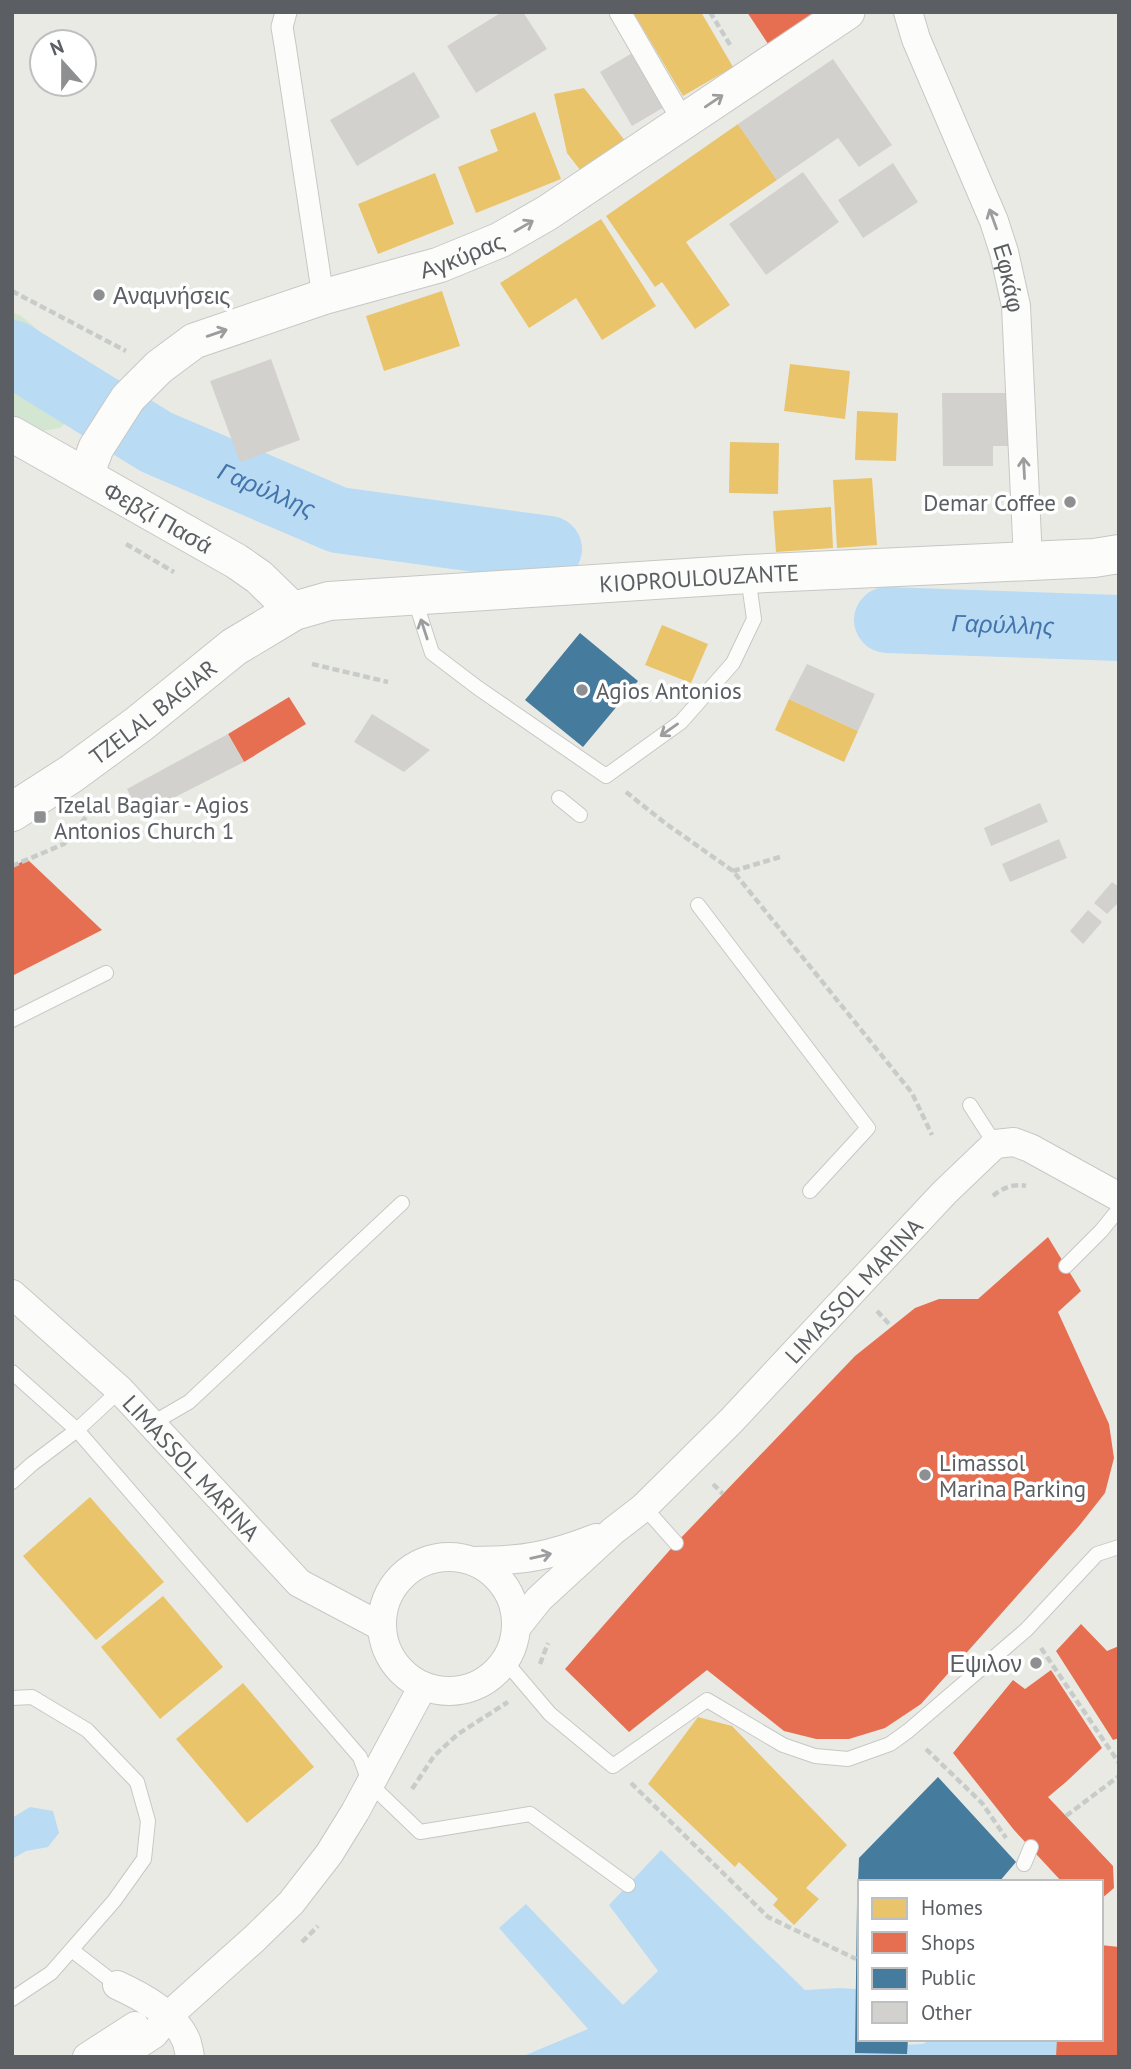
<svg xmlns="http://www.w3.org/2000/svg" width="1131" height="2069" font-family="'PT Sans',sans-serif">
	<style>
		.green { fill: #d3e6d1 }
		.water { fill: #badbf4 }
		.homes { fill: #e9c46a }
		.shops { fill: #e76f51 }
		.public { fill: #457b9d }
		.lines { fill: none; stroke-linecap: round; stroke-linejoin: round }
		.river { stroke: #badbf4; stroke-width: 66 }
		.building { fill: #d2d1ce }
		.service-casing { stroke: #c7c7c7; stroke-width: 16 }
		.pedestrian-casing { stroke: #c7c7c7; stroke-width: 23 }
		.minor-casing { stroke: #c7c7c7; stroke-width: 30 }
		.tertiary-casing { stroke: #c7c7c7; stroke-width: 37 }
		.secondary-casing { stroke: #c6c7c5; stroke-width: 40 }
		.path { stroke: #c8ccc9; stroke-width: 4.5; stroke-dasharray: 7 3.5; stroke-linecap: butt }
		.service { stroke: #fcfcfb; stroke-width: 14 }
		.pedestrian { stroke: #fcfcfb; stroke-width: 21 }
		.minor { stroke: #fcfcfb; stroke-width: 28 }
		.tertiary { stroke: #fcfcfb; stroke-width: 35 }
		.secondary { stroke: #fcfcfb; stroke-width: 38 }
		.oneway { stroke: #9b9d9f }
		.poi-dot { fill: #8d8f90; stroke: #fff; stroke-width: 2.5 }
		.labels { text-anchor: middle; dominant-baseline: central; stroke-width: 7; stroke-linejoin: round; paint-order: stroke }
		.street-label { font-size: 23px; fill: #5b5e62; stroke: #fff }
		.poi-label { font-size: 23px; fill: #5b5e62; stroke: #fff; text-anchor: start }
		.water-label { font-size: 24px; font-style: italic; fill: #4374ab; stroke: #fff }
	</style>
	<rect width="100%" height="100%" fill="#eaeae5"/>
	<path class="green" d="M12 312 21 316 105 386 60 428 37 432 12 419Z"/>
	<g class="water">
		<path d="M30 1807 53 1811 59 1833 48 1847 26 1851 12 1859V1818Z"/>
		<path d="M661 1850 805 1990 840 1988 856 1989 860 1994V2039L875 2046 923 2044 931 2039H1069L1119 2057H521L588 2029 499 1928 526 1904 623 2005 658 1971 609 1905Z"/>
	</g>
	<g class="homes">
		<path d="M633 12H701L733 67 683 96Z"/>
		<path d="M584 88 626 142 584 175 567 153 554 94Z"/>
		<path d="M535 112 561 179 476 213 458 167 498 151 490 130Z"/>
		<path d="M738 124 777 180 686 242 730 305 695 329 662 282 655 287 606 216Z"/>
		<path d="M435 173 454 224 378 254 358 204Z"/>
		<path d="M601 219 656 306 602 340 576 298 529 328 500 283Z"/>
		<path d="M442 291 460 346 384 371 366 316Z"/>
		<path d="M790 364 850 371 845 419 784 411Z"/>
		<path d="M857 411 898 413 896 461 855 460Z"/>
		<path d="M730 442 779 443 778 494 729 493Z"/>
		<path d="M872 478 877 545 837 548 833 480Z"/>
		<path d="M831 507 833 548 776 552 773 511Z"/>
		<path d="M662 625 708 644 691 683 645 665Z"/>
		<path d="M789 699 858 731 844 762 775 730Z"/>
		<path d="M90 1497 164 1582 96 1640 23 1556Z"/>
		<path d="M163 1596 223 1667 160 1719 101 1647Z"/>
		<path d="M243 1683 314 1767 247 1823 176 1739Z"/>
		<path d="M698 1717 732 1726 847 1845 806 1888 819 1899 794 1925 773 1905 778 1899 739 1862 735 1867 648 1784Z"/>
	</g>
	<g class="shops">
		<path d="M747 12H823L770 47Z"/>
		<path d="M289 697 306 724 244 762 228 734Z"/>
		<path d="M27 859 102 930 12 976V867Z"/>
		<path d="M1048 1237 1081 1291 1058 1312 1109 1424 1114 1458 1105 1493 1079 1526 921 1704 885 1728 849 1739H816L784 1731 707 1670 629 1732 565 1669 676 1543 855 1356 915 1308 939 1299H978Z"/>
		<path d="M1081 1624 1107 1651 1119 1646V1738L1113 1740 1056 1651Z"/>
		<path d="M1051 1670 1102 1748 1066 1782 1048 1797 1113 1866 1114 1888 1101 1899V1882H1062L1014 1830 953 1753 1013 1680 1025 1689Z"/>
		<path d="M1101 1945 1119 1947V2057H1056L1057 2039H1101Z"/>
	</g>
	<g class="public">
		<path d="M580 633 638 681 583 747 525 700Z"/>
		<path d="M938 1777 1016 1862 999 1882H858L859 1858Z"/>
		<path d="M857 1903H860V2039H908L907 2054 855 2053Z"/>
	</g>
	<g class="lines">
		<g class="river">
			<path id="s1" d="M12 353 156 442 338 520 549 549"/>
			<path id="s2" d="M887 620 1119 628"/>
		</g>
	</g>
	<g class="building">
		<path d="M502 12H523L547 49 476 93 447 46Z"/>
		<path d="M634 52 666 106 632 126 600 72Z"/>
		<path d="M833 59 892 145 859 167 838 138 777 180 738 124Z"/>
		<path d="M414 72 440 117 357 166 330 120Z"/>
		<path d="M893 163 918 202 863 238 838 200Z"/>
		<path d="M803 172 839 222 766 275 729 224Z"/>
		<path d="M271 359 300 440 240 462 210 381Z"/>
		<path d="M942 393H1019V446H993V466H943Z"/>
		<path d="M807 664 875 694 858 731 789 699Z"/>
		<path d="M372 714 430 750 404 772 354 742Z"/>
		<path d="M228 734 244 762 140 815 127 789Z"/>
		<path d="M1040 803 1048 822 991 846 984 828Z"/>
		<path d="M1059 839 1067 858 1010 882 1002 864Z"/>
		<path d="M1112 882 1119 887V902L1107 914 1094 903Z"/>
		<path d="M1088 910 1102 922 1083 944 1070 931Z"/>
	</g>
	<g class="lines">
		<defs>
			<g id="service">
				<path d="M414 597 432 653 478 688 606 776 681 722 733 663 754 619 748 576"/>
				<path d="M559 798 580 815"/>
				<path d="M698 905 868 1128 810 1191"/>
				<path d="M12 1020 106 973"/>
				<path d="M970 1105 995 1144"/>
				<path d="M1066 1266 1101 1231 1119 1209"/>
				<path d="M12 1372 77 1430 360 1757 370 1784 420 1832 530 1814 628 1885"/>
				<path d="M151 1424 189 1402 402 1203"/>
				<path d="M12 1482 32 1464 77 1430 120 1390"/>
				<path d="M644 1507 676 1543"/>
				<path d="M505 1661 550 1714 613 1766 707 1700 783 1745 815 1756 848 1759 890 1744 908 1731 1026 1630 1097 1554 1119 1547"/>
				<path d="M12 1698 32 1697 87 1730 137 1782 148 1821 144 1859 114 1901 51 1973 12 1999"/>
				<path d="M1024 1864 1031 1847"/>
				<path d="M73 1951 117 1985"/>
			</g>
			<g id="pedestrian">
				<path d="M286 12 282 27 285 45 323 297"/>
				<path d="M620 12 683 121"/>
			</g>
			<g id="minor">
				<path id="s3" d="M908 12 916 39 994 221 1004 252 1016 306 1028 560"/>
				<path id="s4" d="M12 1294 120 1390 299 1583 382 1627"/>
				<circle cx="449" cy="1624" r="67"/>
				<path d="M473 1561C523 1561 550 1556 596 1538"/>
				<path id="s5" d="M516 1628 539 1599 613 1531 644 1507 731 1421 944 1193 990 1149 995 1144 1014 1142 1030 1148 1119 1197"/>
				<path d="M117 1985C141 1996 175 2014 186 2040 188 2045 189 2052 190 2057"/>
				<path d="M87 2057 135 2026"/>
				<path d="M119 2057 154 2034 168 2016 254 1939 291 1903 329 1854 355 1812 423 1686"/>
			</g>
			<g id="tertiary">
				<path id="s6" d="M12 434 236 561 259 577 294 611"/>
				<path id="s7" d="M86 475 96 448 128 398 159 367 194 341 323 297 439 265 500 240 547 213 847 12"/>
			</g>
			<g id="secondary">
				<path id="s8" d="M12 812 71 774 139 724 234 647 294 611 329 601 748 574 1094 558 1119 554"/>
			</g>
		</defs>
		<use href="#service" class="service-casing"/>
		<use href="#pedestrian" class="pedestrian-casing"/>
		<use href="#minor" class="minor-casing"/>
		<use href="#tertiary" class="tertiary-casing"/>
		<use href="#secondary" class="secondary-casing"/>
		<g class="path">
			<path d="M710 12 732 48"/>
			<path d="M12 291 126 351"/>
			<path d="M126 544 174 572"/>
			<path d="M312 664 388 682"/>
			<path d="M626 792 665 823 733 871 912 1093 932 1135"/>
			<path d="M12 866 64 844 94 807"/>
			<path d="M733 871 780 857"/>
			<path d="M993 1196C1002 1188 1014 1183 1026 1186"/>
			<path d="M877 1311 891 1326"/>
			<path d="M713 1484 723 1494"/>
			<path d="M1041 1648 1119 1763"/>
			<path d="M540 1664 548 1643"/>
			<path d="M926 1749 982 1803 1006 1838"/>
			<path d="M631 1783 768 1917 856 1959"/>
			<path d="M412 1789 434 1756 458 1734 508 1702"/>
			<path d="M1066 1816 1119 1776"/>
			<path d="M302 1942 318 1926"/>
		</g>
		<use href="#service" class="service"/>
		<use href="#pedestrian" class="pedestrian"/>
		<use href="#minor" class="minor"/>
		<use href="#tertiary" class="tertiary"/>
		<use href="#secondary" class="secondary"/>
	</g>
	<defs><path id="oneway-shaft" d="M-6 0H5M1.5-3L5.5 0L1.5 3" fill="none" stroke-width="1.6" stroke-linecap="round" stroke-linejoin="round" transform="scale(1.75)"/></defs>
	<g class="oneway">
		<use href="#oneway-shaft" transform="translate(714 101) rotate(-34)"/>
		<use href="#oneway-shaft" transform="translate(993 219) rotate(-110)"/>
		<use href="#oneway-shaft" transform="translate(524 226) rotate(-30)"/>
		<use href="#oneway-shaft" transform="translate(217 333) rotate(-19)"/>
		<use href="#oneway-shaft" transform="translate(1024 468) rotate(-93)"/>
		<use href="#oneway-shaft" transform="translate(424 629) rotate(-108)"/>
		<use href="#oneway-shaft" transform="translate(669 730) rotate(145)"/>
		<use href="#oneway-shaft" transform="translate(541 1556) rotate(-13)"/>
	</g>
	<g class="poi-dot">
		<circle cx="99" cy="295" r="7"/>
		<circle cx="1070" cy="502" r="7"/>
		<circle cx="582" cy="690" r="7"/>
		<rect x="33" y="810" width="14" height="14" rx="3.5"/>
		<circle cx="925" cy="1475" r="7"/>
		<circle cx="1036" cy="1663" r="7"/>
	</g>
	<g class="labels">
		<g class="street-label">
			<text stroke="none"><textPath href="#s7" startOffset="457">Αγκύρας</textPath></text>
			<text stroke="none"><textPath href="#s3" startOffset="285">Εφκάφ</textPath></text>
			<text stroke="none"><textPath href="#s6" startOffset="168">Φεβζί Πασά</textPath></text>
			<text stroke="none"><textPath href="#s8" startOffset="754">KIOPROULOUZANTE</textPath></text>
			<text stroke="none"><textPath href="#s8" startOffset="173">TZELAL BAGIAR</textPath></text>
			<text stroke="none"><textPath href="#s5" startOffset="478">LIMASSOL MARINA</textPath></text>
			<text stroke="none"><textPath href="#s4" startOffset="250">LIMASSOL MARINA</textPath></text>
		</g>
		<g class="poi-label">
			<text x="113" y="295">Αναμνήσεις</text>
			<text x="1056" y="502" text-anchor="end">Demar Coffee</text>
			<text x="596" y="690">Agios Antonios</text>
			<text x="54" y="804">Tzelal Bagiar - Agios<tspan x="54" dy="26">Antonios Church 1</tspan></text>
			<text x="939" y="1462">Limassol<tspan x="939" dy="26">Marina Parking</tspan></text>
			<text x="1022" y="1663" text-anchor="end">Εψιλον</text>
		</g>
		<g class="water-label">
			<text stroke="none"><textPath href="#s1" startOffset="290">Γαρύλλης</textPath></text>
			<text stroke="none"><textPath href="#s2" startOffset="116">Γαρύλλης</textPath></text>
		</g>
	</g>
	<rect width="1131" height="2069" fill="none" stroke="#5b5e62" stroke-width="28"/>
	<rect x="858" y="1880" width="245" height="161" fill="#ffffff" stroke="#bdbfc0" stroke-width="2"/>
	<rect x="872" y="1898" width="35" height="21" fill="#e9c46a" stroke="#bdbfc0" stroke-width="2"/>
	<text x="921" y="1915" font-size="21" fill="#5b5e62">Homes</text>
	<rect x="872" y="1932" width="35" height="21" fill="#e76f51" stroke="#bdbfc0" stroke-width="2"/>
	<text x="921" y="1950" font-size="21" fill="#5b5e62">Shops</text>
	<rect x="872" y="1968" width="35" height="21" fill="#457b9d" stroke="#bdbfc0" stroke-width="2"/>
	<text x="921" y="1985" font-size="21" fill="#5b5e62">Public</text>
	<rect x="872" y="2002" width="35" height="21" fill="#d2d1ce" stroke="#bdbfc0" stroke-width="2"/>
	<text x="921" y="2020" font-size="21" fill="#5b5e62">Other</text>
	<g transform="translate(63 63) rotate(339)"><circle r="33" fill="#ffffff" stroke="#bdbfc0" stroke-width="2"/>
	<path d="M0-5L12 26L0 18L-12 26Z" fill="#8d8f90"/>
	<text y="-10" font-size="19" font-weight="bold" text-anchor="middle" fill="#5b5e62">N</text>
	</g>
</svg>
